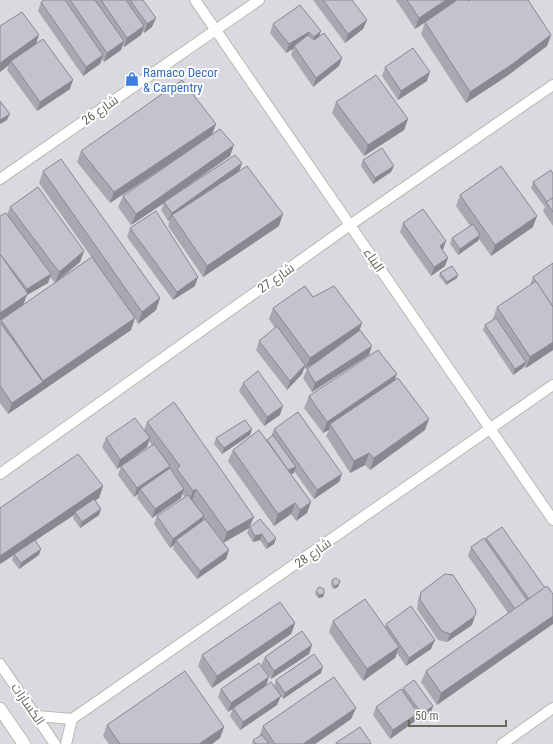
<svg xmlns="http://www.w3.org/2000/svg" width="553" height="744" font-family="'Roboto Condensed',Cairo,sans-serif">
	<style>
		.industrial { fill: #dad9e0 }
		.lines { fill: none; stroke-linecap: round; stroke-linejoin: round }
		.minor-casing { stroke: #babab2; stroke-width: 12 }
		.tertiary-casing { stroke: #babab2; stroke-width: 14 }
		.minor { stroke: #fff; stroke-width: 10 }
		.tertiary { stroke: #fff; stroke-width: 12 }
		.wall { fill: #a9a8b0 }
		.shaded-wall { fill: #898890 }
		.building { fill: #c4c3cd; stroke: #898890 }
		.labels { text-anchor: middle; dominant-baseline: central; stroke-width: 4; stroke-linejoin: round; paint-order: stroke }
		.shop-label { font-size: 13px; fill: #366cbe; stroke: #fff; text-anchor: start }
		.street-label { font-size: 13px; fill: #69685e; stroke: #fff }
	</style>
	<rect width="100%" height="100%" fill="#e9e7f2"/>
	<rect class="industrial" x="0" y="0" width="553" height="744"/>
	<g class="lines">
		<defs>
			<g id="minor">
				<path d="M195 0 553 520"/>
				<path d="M0 179 259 0"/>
				<path d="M0 474 350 225 553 85"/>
				<path d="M0 664 55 744"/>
				<path d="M37 716 72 719 553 385"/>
				<path d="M66 744 72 719"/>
				<path d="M502 744 553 708"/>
			</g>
			<path id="tertiary" d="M0 709 24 744"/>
		</defs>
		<use href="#minor" class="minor-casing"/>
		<use href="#tertiary" class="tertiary-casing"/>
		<use href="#minor" class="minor"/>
		<use href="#tertiary" class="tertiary"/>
	</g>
	<g class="wall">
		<path d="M44 0H143L152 27 144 33 143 31 141 35 124 47 123 45 121 50 104 62 102 59 100 64 83 76 38 11 41 2Z"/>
		<path d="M313 0H352L367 20 363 29 345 43Z"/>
		<path d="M396 0H468L469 1 551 35 547 46 507 76 466 103 421 34 425 22 431 18 415 29Z"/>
		<path d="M300 5 319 36 342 58 339 66 313 87 291 55 293 49 286 53 270 33 273 24Z"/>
		<path d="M0 26 36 43 70 89 37 111 7 70 9 65 0 72Z"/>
		<path d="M385 67 427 81 398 100 382 76Z"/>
		<path d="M336 102 408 119 404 130 364 156 332 113Z"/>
		<path d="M213 134 230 156 182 190 239 170 279 226 203 277 168 226 170 220 168 221 161 210 164 203 131 225 118 207 123 196 151 176 110 203 77 162 81 151Z"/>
		<path d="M363 160 394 166 391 172 373 184 361 166Z"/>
		<path d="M43 171 160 298 156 310 138 324 135 318 131 330 39 392V393L8 414 0 403V322L55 283 50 277 48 283 27 295 23 305 0 321V216L7 215 10 207 84 251 80 262 55 283 92 258 39 183Z"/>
		<path d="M553 174V226L543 211 545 207 531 188 533 182Z"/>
		<path d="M460 195 533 227 491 256 479 239 478 241 458 255 450 244 452 238 470 226 456 206Z"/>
		<path d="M403 223 443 250 445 266 431 276 400 232Z"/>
		<path d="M130 228 195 286 173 300 127 237Z"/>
		<path d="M553 263V350L526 368 524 366 523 368 513 375 483 330 485 325 493 319V318L497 307 530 285 533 277Z"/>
		<path d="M440 273 457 278 446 285 439 276Z"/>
		<path d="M313 297 362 323 359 331 369 355 312 392 303 378 307 369 315 363 305 369 304 368 302 374 287 390 256 350 259 341 275 328 269 319 273 308Z"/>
		<path d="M394 381 425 430 370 470 365 465 350 473 326 436 329 430 323 433 304 408 309 396Z"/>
		<path d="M243 383 280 415 264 426 239 391Z"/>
		<path d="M147 422 250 526 276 538 274 544 266 549 260 540 253 542 247 533 249 528 223 543 229 550 226 559 197 579 173 549 174 545 170 548 154 524 157 516 185 497 182 494 181 498 152 518 137 498 138 494 134 497 118 475 121 466 152 445 149 441 147 447 117 469 102 447 106 438 144 430Z"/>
		<path d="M252 429 250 435 222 454 214 444 216 438Z"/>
		<path d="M274 429 342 474 339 482 314 499 294 471V473L291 474 311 502 307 513 296 521 291 514 274 526 228 461 233 450 267 441 271 437Z"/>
		<path d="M103 486 99 498 95 501 101 509 99 515 80 528 73 518 74 515 35 540 39 555 19 569 12 560 14 555 0 564V508Z"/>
		<path d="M486 538 545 588 437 705 421 682 426 671 508 613 468 556 471 547 485 540Z"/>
		<path d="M332 580 339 584 338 587 334 589 332 588 331 583Z"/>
		<path d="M316 591 324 594 323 597 318 598 315 594Z"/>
		<path d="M421 592 472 625 447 642 438 640 417 609 418 600Z"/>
		<path d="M333 621 385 627 386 624 431 649 406 666 397 653 395 658 363 681 329 632Z"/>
		<path d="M295 623 291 634 212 688 198 666 202 655Z"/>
		<path d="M312 645 309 654 271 679 261 665 265 657Z"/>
		<path d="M321 673 283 699 274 686 276 680Z"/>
		<path d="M266 685 281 696 277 705 240 730 230 716 233 708 228 712 218 697 221 689Z"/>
		<path d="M403 688 433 706 431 712 419 720 417 716 414 722 390 739 373 715 376 707 402 691Z"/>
		<path d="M356 708 351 719 315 744H252L253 740 259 737 263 726Z"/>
		<path d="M107 725 224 727 220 738 212 744H109L103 736Z"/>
	</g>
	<g class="shaded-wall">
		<path d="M446 0H459L415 29 419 18Z"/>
		<path d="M156 18 152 27 144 33 147 24Z"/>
		<path d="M367 20 363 29 345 43 348 34Z"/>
		<path d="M144 26 141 35 124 47 127 38Z"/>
		<path d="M321 31 318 40 311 45 314 37Z"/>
		<path d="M309 32 306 40 294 46 293 49 286 53 289 44Z"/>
		<path d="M39 35 35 47 11 61 9 65 0 72V63Z"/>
		<path d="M551 35 547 46 507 76 466 103 470 92Z"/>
		<path d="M124 41 121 50 104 62 107 53Z"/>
		<path d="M103 55 100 64 83 76 86 67Z"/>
		<path d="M342 58 339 66 313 87 316 78Z"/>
		<path d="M430 72 427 81 398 100 401 91Z"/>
		<path d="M73 80 70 89 37 111 40 102Z"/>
		<path d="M10 114 7 120 0 124V120Z"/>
		<path d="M408 119 404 130 364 156 368 145Z"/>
		<path d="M216 124 212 135 110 203 114 192Z"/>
		<path d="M234 145 230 156 164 202V203L131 225 136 214Z"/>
		<path d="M242 163 239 172 172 215 170 220 168 221 172 213Z"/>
		<path d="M394 166 391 172 373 184 375 178Z"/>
		<path d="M283 214 279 226 203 277 207 266Z"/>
		<path d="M537 216 533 227 491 256 495 245Z"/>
		<path d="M480 235 478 241 458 255 460 249Z"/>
		<path d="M446 241 443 250 440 246Z"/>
		<path d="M84 251 80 262 55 283 59 272Z"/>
		<path d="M448 258 445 266 431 276 434 267Z"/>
		<path d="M51 274 48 283 27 295 23 305 0 321V313L24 296 27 289Z"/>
		<path d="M458 275 457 278 446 285 447 282Z"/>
		<path d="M198 277 195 286 173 300 177 292Z"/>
		<path d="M160 298 156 310 138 324 142 312Z"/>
		<path d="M135 318 131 330 39 393 43 381Z"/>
		<path d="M362 323 358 334 305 369 310 358Z"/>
		<path d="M553 342V350L526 368 530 357Z"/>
		<path d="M372 346 369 355 312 392 315 383Z"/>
		<path d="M526 362 523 368 513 375 515 369Z"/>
		<path d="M305 365 302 374 287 390 290 381Z"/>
		<path d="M397 374 393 385 330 424 329 430 323 433 327 422Z"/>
		<path d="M43 382 39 393 8 414 12 403Z"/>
		<path d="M283 406 280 415 264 426 267 417Z"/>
		<path d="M429 419 425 430 370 470 374 458Z"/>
		<path d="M252 429 250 435 222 454 224 448Z"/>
		<path d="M150 438 147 447 117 469 120 460Z"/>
		<path d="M369 453 365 465 350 473 354 461Z"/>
		<path d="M170 466 166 475 140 489 138 494 134 497 137 488Z"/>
		<path d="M296 467 294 473 286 476 288 470Z"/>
		<path d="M342 474 339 482 314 499 317 490Z"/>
		<path d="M103 486 99 498 76 513 75 512 74 515 15 554H14V555L0 564V556Z"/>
		<path d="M184 489 181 498 152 518 155 509Z"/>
		<path d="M196 489 192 501 189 502 193 491Z"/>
		<path d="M311 502 307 513 296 521 300 510Z"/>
		<path d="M295 503 291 514 274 526 278 514Z"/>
		<path d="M101 509 99 515 80 528 82 522Z"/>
		<path d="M204 516 201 525 176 540 174 545 170 548 173 539Z"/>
		<path d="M254 517 249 528 223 543 227 532Z"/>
		<path d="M262 534 260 540 253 542 255 536Z"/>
		<path d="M276 538 274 544 266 549 268 544Z"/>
		<path d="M41 549 39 555 19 569 21 563Z"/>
		<path d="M229 550 226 559 197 579 200 571Z"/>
		<path d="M339 584 338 587 334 589 335 586Z"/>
		<path d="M324 594 323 597 318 598 319 595Z"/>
		<path d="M475 616 472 625 447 642 450 634Z"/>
		<path d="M553 616V624L437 705 441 693Z"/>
		<path d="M295 623 291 634 212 688 217 676Z"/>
		<path d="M435 640 431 649 406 666 409 658Z"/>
		<path d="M312 645 309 654 271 679 274 671Z"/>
		<path d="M399 647 395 658 363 681 367 669Z"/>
		<path d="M323 667 321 673 283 699 285 693Z"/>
		<path d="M269 677 266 686 228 712 231 703Z"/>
		<path d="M281 696 277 705 240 730 243 722Z"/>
		<path d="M433 706 431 712 419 720 422 714Z"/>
		<path d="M356 708 351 719 315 744H303Z"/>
		<path d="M418 713 414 722 390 739 393 730Z"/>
		<path d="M224 727 220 738 212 744H199Z"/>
	</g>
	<g class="building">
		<path d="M44 0H65L103 55 86 67 41 2Z"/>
		<path d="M70 0H95L124 41 107 53Z"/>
		<path d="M101 0H126L144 26 127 38Z"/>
		<path d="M130 0H143L156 18 147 24Z"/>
		<path d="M323 0H352L367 20 348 34Z"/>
		<path d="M407 0H446L419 18Z"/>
		<path d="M457 0H468L469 1 470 0H528L551 35 511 65 470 92 425 22Z"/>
		<path d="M300 5 321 31 314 37 309 32 289 44 273 24Z"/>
		<path d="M22 12 39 35 0 63V26Z"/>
		<path d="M324 33 342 58 316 78 294 46 308 35 314 40Z"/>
		<path d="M43 39 73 80 40 102 11 61Z"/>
		<path d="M413 48 430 72 401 91 385 67Z"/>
		<path d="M376 75 408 119 368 145 336 102Z"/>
		<path d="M182 80 216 124 114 192 81 151Z"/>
		<path d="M0 101 10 114 0 120Z"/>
		<path d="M220 129 234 145 136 214 123 196Z"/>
		<path d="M382 148 394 166 375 178 363 160Z"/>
		<path d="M235 155 242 163 172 213 164 202Z"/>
		<path d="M61 159 160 298 142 312 43 171Z"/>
		<path d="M247 166 283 214 207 266 172 215Z"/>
		<path d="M501 166 537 216 495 245 460 195Z"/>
		<path d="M551 170 553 174V198L547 202 533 182Z"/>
		<path d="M38 187 84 251 59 272 10 207Z"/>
		<path d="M553 198V212L546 202Z"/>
		<path d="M423 209 446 241 440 246 448 258 434 267 403 223Z"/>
		<path d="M156 211 198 277 177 292 130 228Z"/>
		<path d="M6 213 51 274 27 289 0 254V216Z"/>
		<path d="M473 224 480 235 460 249 452 238Z"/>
		<path d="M0 254 28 294 0 313Z"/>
		<path d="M92 257 135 318 43 381 1 320Z"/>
		<path d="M553 263V307L533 277Z"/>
		<path d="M452 266 458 275 447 282 440 273Z"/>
		<path d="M536 281 553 307V342L530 357 497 307Z"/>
		<path d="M305 286 313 297 334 286 362 323 310 358 273 308Z"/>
		<path d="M496 318 526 362 515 369 485 325Z"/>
		<path d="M0 322 43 382 12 403 0 386Z"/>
		<path d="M277 326 305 365 290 381 259 341Z"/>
		<path d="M360 330 372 346 315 383 307 369Z"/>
		<path d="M378 350 397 374 327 422 309 396Z"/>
		<path d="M258 371 283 406 267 417 243 383Z"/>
		<path d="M398 378 429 419 374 458 369 453 354 461 330 424Z"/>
		<path d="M174 402 254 517 227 532 196 489 193 491 177 469 180 466 147 422Z"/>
		<path d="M298 412 342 474 317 490 274 429Z"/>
		<path d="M135 418 150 438 120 460 106 438Z"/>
		<path d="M245 420 252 429 224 448 216 438Z"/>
		<path d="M259 430 311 502 300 510 295 503 278 514 233 450Z"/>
		<path d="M273 435 296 467 288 470 267 440Z"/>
		<path d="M154 444 170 466 137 488 121 466Z"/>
		<path d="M78 454 103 486 0 556V508Z"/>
		<path d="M170 468 184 489 155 509 140 489Z"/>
		<path d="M188 495 204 516 173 539 157 516Z"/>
		<path d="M94 499 101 509 82 522 75 512Z"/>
		<path d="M205 519 229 550 200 571 176 540Z"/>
		<path d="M260 519 276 538 268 544 262 534 255 536 250 527Z"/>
		<path d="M502 527 545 588 529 599 486 538Z"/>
		<path d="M484 538 527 600 515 609 471 547Z"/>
		<path d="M35 540 41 549 21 563 14 554Z"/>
		<path d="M445 574 453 575 476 610 475 616 450 634 442 631 420 600 421 592Z"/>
		<path d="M336 578 340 581 339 584 335 586 333 585 332 580Z"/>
		<path d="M547 586 553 594V616L441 693 426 671Z"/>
		<path d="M319 587 324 589V594L319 595 316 591Z"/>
		<path d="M365 599 399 647 367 669 333 621Z"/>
		<path d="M280 602 295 623 217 676 202 655Z"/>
		<path d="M411 606 435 640 409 658 386 624Z"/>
		<path d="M302 631 312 645 274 671 265 657Z"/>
		<path d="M314 654 323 667 285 693 276 680Z"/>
		<path d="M259 663 269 677 231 703 221 689Z"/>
		<path d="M185 671 224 727 199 744H120L107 725Z"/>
		<path d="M334 677 356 708 303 744H275L263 726Z"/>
		<path d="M414 680 433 706 422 714 403 688Z"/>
		<path d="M271 682 281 696 243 722 233 708Z"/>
		<path d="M401 689 418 713 393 730 376 707Z"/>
		<path d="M360 727 371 743 370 744H336V743Z"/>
		<path d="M262 735 269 744H256L253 740Z"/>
	</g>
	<defs>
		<symbol id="shop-bare" viewBox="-9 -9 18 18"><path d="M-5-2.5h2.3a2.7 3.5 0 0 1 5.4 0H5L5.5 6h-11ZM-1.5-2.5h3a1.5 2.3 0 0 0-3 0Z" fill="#3f7fe0" stroke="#fff" stroke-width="2.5" paint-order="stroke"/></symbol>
	</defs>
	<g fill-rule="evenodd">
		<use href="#shop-bare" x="122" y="69" width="20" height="20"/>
	</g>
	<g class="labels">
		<g class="shop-label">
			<text x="143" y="72">Ramaco Decor<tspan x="143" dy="15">&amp; Carpentry</tspan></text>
		</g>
		<g class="street-label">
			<text transform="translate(100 110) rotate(-35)">شارع 26</text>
			<text transform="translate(374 260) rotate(56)">البناء</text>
			<text transform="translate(276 278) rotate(-35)">شارع 27</text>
			<text transform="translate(313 553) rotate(-35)">شارع 28</text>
			<text transform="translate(28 704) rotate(55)">الكسارات</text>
		</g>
	</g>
	<path d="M409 720v6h97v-6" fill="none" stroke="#69685e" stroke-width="2"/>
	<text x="415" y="720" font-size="12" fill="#69685e" stroke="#ffffff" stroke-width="3" paint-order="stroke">50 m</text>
</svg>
